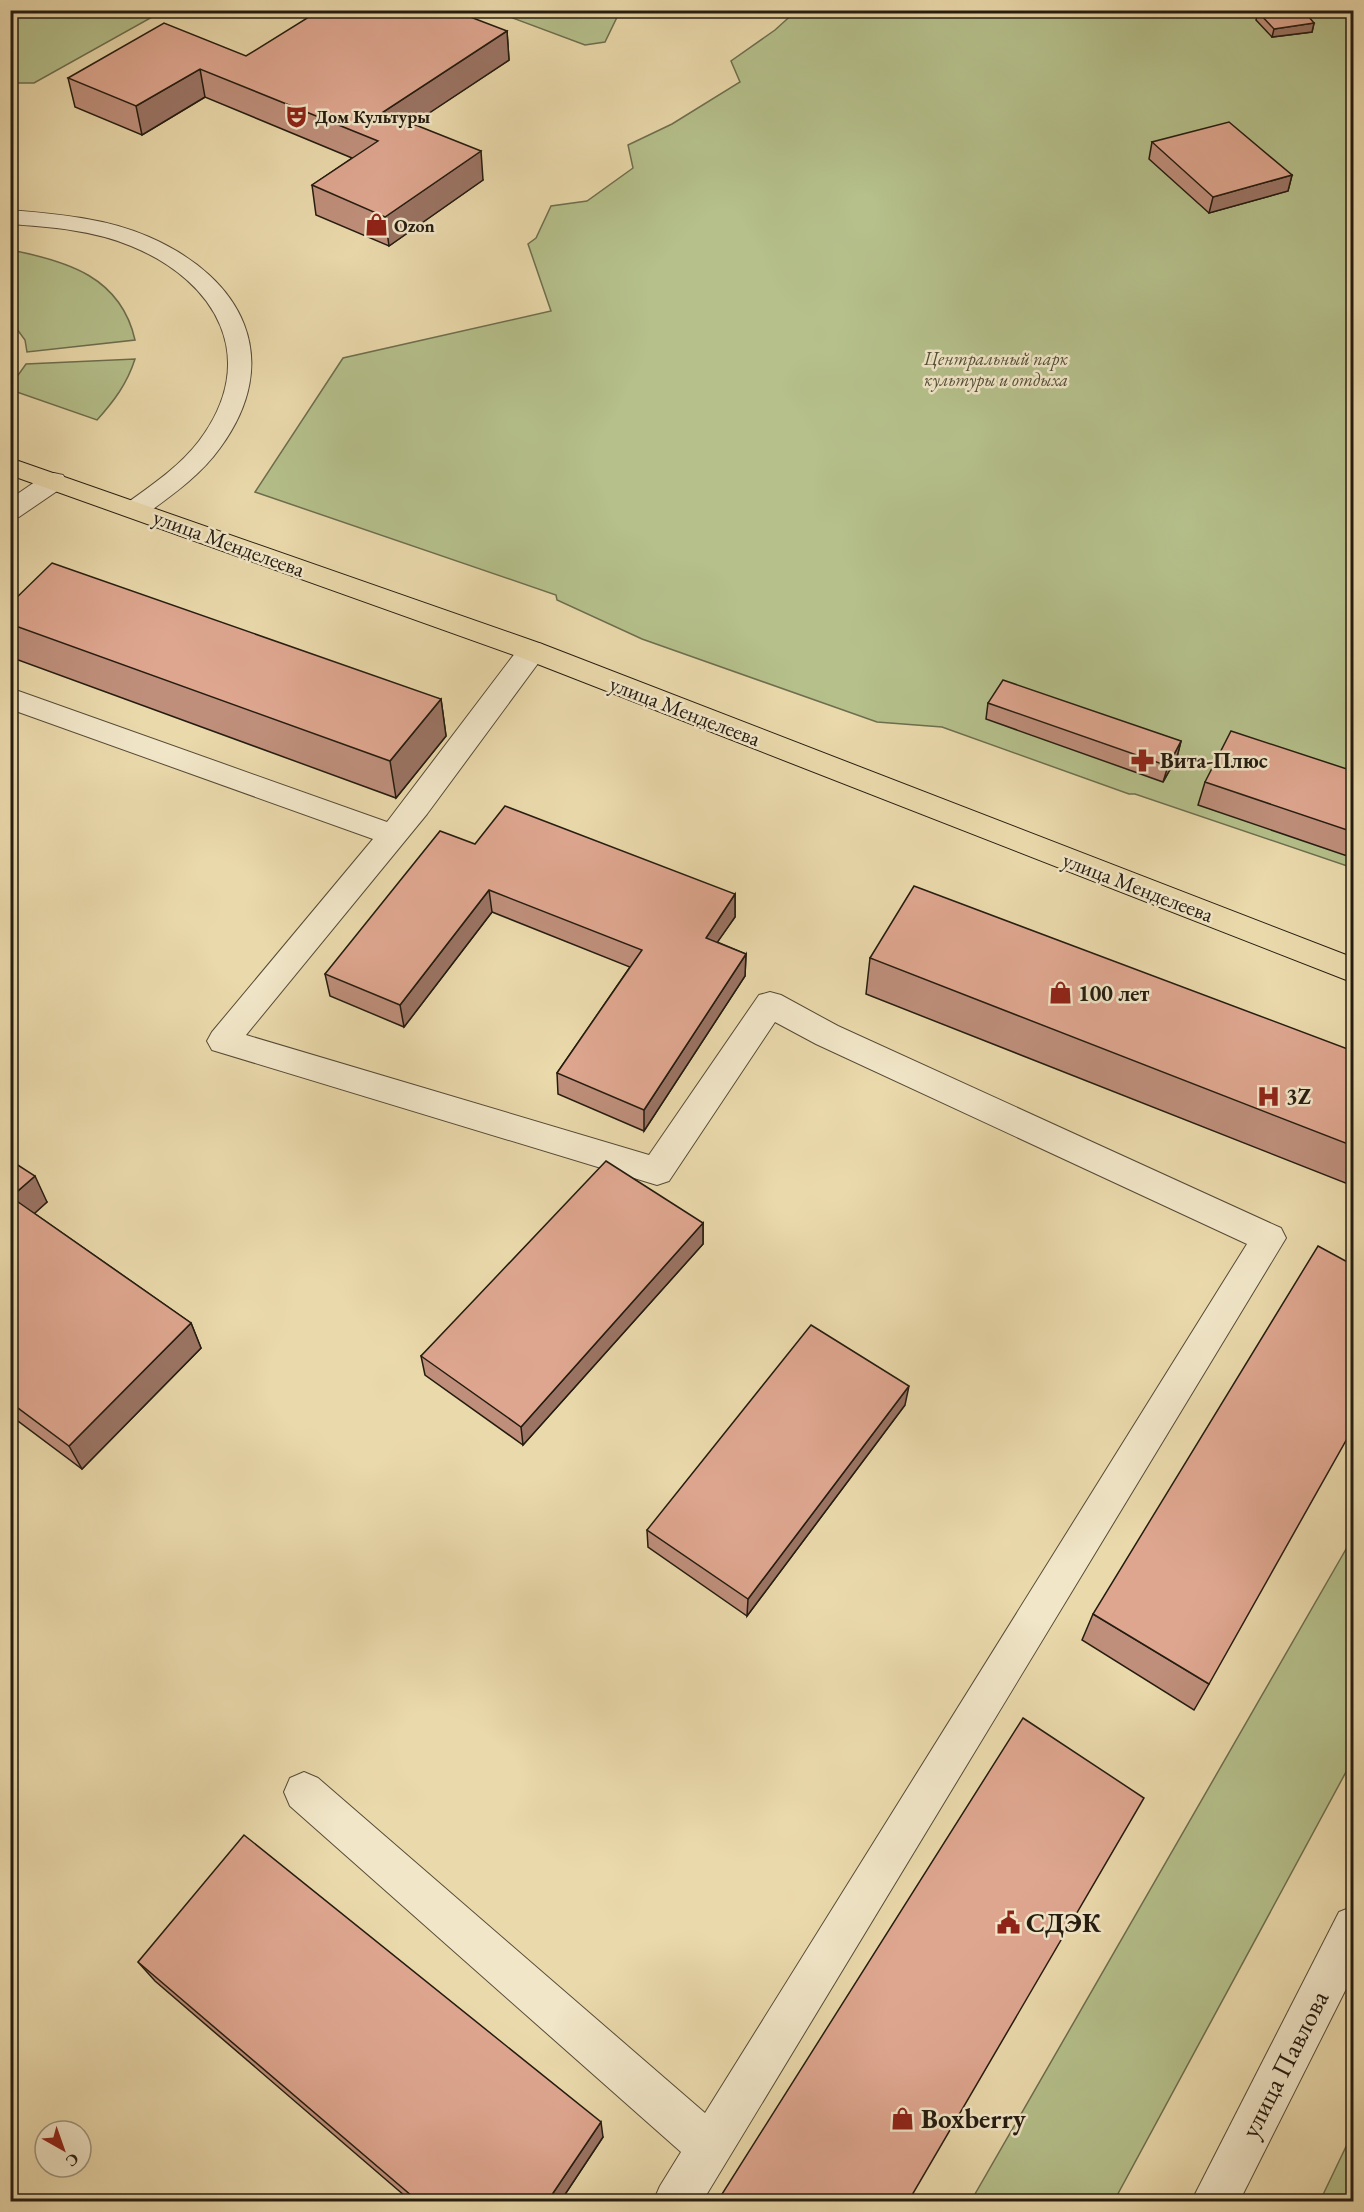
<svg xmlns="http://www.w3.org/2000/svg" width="1364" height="2212" font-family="'EB Garamond',serif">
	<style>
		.green { fill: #b5c08b; stroke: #6d6e4e; stroke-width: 1.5 }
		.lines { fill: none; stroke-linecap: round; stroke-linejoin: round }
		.minor-casing { stroke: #564b37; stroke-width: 2 }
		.major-casing { stroke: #251c10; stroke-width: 2 }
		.minor { fill: #f1e6c8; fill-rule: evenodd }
		.major { fill: #ead9ab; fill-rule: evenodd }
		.wall { fill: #bf8f7b; stroke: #251c10; stroke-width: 1.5 }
		.shaded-wall { fill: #9b7464; stroke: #251c10; stroke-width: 1.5 }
		.building { fill: #dea68f; stroke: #251c10; stroke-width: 1.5 }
		.labels { text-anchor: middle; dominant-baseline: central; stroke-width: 5; stroke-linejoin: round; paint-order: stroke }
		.far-poi-label { font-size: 18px; font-weight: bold; fill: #251c10; stroke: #f1e6c8; text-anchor: start }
		.far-park-label { font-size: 18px; font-style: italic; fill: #504d35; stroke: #f1e6c8 }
		.street-label { font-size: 22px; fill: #251c10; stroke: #f1e6c8 }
		.poi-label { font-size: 22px; font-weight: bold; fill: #251c10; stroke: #f1e6c8; text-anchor: start }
		.near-poi-label { font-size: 27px; font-weight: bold; fill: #251c10; stroke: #f1e6c8; text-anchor: start }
		.near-street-label { font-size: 27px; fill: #251c10; stroke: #f1e6c8 }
	</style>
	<rect width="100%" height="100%" fill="#ead9ab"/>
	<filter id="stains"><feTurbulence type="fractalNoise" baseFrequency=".00333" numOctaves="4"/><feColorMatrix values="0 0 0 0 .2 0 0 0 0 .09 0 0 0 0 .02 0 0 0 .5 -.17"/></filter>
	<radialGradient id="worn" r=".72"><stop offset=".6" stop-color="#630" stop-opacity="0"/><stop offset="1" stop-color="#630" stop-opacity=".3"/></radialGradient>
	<g class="green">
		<path d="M10 11 11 10 163 11 34 83H11Z"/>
		<path d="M494 11H620L605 42 585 45Z"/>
		<path d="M796 11H1353V868L1135 794H1129L942 727 877 722 642 639 557 600 556 595 255 492 343 358 551 311 528 244 536 238 551 206 587 201 633 168 628 145 672 124 740 82 731 61 775 30Z"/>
		<path d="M11 250C67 261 121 277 135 340L27 352 25 340 11 321Z"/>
		<path d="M135 359C127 384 114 401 97 420L11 390V385L26 364Z"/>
		<path d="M1353 1537V1759L1114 2201H971Z"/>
		<path d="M1353 2132V2201H1320Z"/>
	</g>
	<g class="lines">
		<defs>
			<g id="minor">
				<path d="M10 210C57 214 106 218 149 237 243 278 285 359 220 448 200 476 172 495 145 515L136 517 127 515 123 509 127 503C152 485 180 466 199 441 261 359 217 281 131 246 93 230 51 227 10 224Z"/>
				<path d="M54 473 63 475 67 481 63 487 19 517 10 519V499L45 475Z"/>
				<path d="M532 642 542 644 546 651 542 658 427 814 246 1035 649 1155 759 995 770 992 781 995 838 1026 1281 1228 1286 1238 702 2202H653L660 2186 681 2152 290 1806 284 1792 290 1778 304 1772 318 1778 705 2113 1247 1244 816 1044 775 1022 669 1181 657 1185 212 1050 207 1041 212 1032 373 839 10 709V688L387 822 522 644Z"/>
				<path d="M1354 1906V1973L1239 2202H1191L1339 1912Z"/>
			</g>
			<path id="major" d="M10 458 542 644 1354 958V983L522 658 10 475Z"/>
		</defs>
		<use href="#minor" class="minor-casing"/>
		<use href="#major" class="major-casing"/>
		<use href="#minor" class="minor"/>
		<use href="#major" class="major"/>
	</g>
	<g class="wall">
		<path d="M1258 12 1314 23 1312 32 1272 37 1256 20Z"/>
		<path d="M507 31 509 60 413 123 483 180 389 246 316 215 312 185 352 158 205 97 142 135 75 107 68 78 246 56Z"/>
		<path d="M1152 142 1292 175 1288 191 1209 213 1149 159Z"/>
		<path d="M10 604 441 699 446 736 396 798 10 657Z"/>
		<path d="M988 703 1181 741 1177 757 1163 782 986 719Z"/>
		<path d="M1353 771V858L1198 805 1205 782Z"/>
		<path d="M475 844 735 894V917L717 942 746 954 745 976 644 1131 558 1094 557 1073 630 967 492 912 404 1027 330 996 325 974Z"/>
		<path d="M870 958 1353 1051V1186L866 994Z"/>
		<path d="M10 1160 47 1202 34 1213 191 1323 201 1348 82 1469 10 1415Z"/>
		<path d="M703 1223V1244L523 1445 425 1375 421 1356Z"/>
		<path d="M905 1405 747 1616 648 1547 647 1530Z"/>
		<path d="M1093 1614 1209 1684 1194 1710 1082 1640Z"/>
		<path d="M138 1962 603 2137 560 2202H412L155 1981Z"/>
	</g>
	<g class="shaded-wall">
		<path d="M1314 23 1312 32 1272 37 1274 29Z"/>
		<path d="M507 31 509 60 387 141 383 112Z"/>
		<path d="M200 69 205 97 142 135 136 106Z"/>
		<path d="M481 151 483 180 389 246 385 217Z"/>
		<path d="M1292 175 1288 191 1209 213 1213 197Z"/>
		<path d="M441 699 446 736 396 798 390 761Z"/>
		<path d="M1181 741 1177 757 1163 782 1168 766Z"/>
		<path d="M489 890 492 912 404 1027 400 1005Z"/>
		<path d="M735 894V917L705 960 706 938Z"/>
		<path d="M746 954 745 976 644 1131V1110Z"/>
		<path d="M35 1176 47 1202 24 1223 11 1197Z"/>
		<path d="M703 1223V1244L523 1445 521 1427Z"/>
		<path d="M191 1323 201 1348 82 1469 69 1446Z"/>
		<path d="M909 1386 905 1405 747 1616 748 1599Z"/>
		<path d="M601 2122 603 2137 560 2202H547Z"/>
	</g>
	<g class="building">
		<path d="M320 10H452L507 31 383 112 481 151 385 217 312 185 378 141 200 69 136 106 68 78 164 23 246 56Z"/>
		<path d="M1265 10H1303L1314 23 1274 29 1258 12Z"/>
		<path d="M1229 122 1292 175 1213 197 1152 142Z"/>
		<path d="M52 563 441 699 390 761 10 624V604Z"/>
		<path d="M1003 680 1181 741 1168 766 988 703Z"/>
		<path d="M1231 731 1353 771V832L1205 782Z"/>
		<path d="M505 806 735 894 706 938 746 954 644 1110 557 1073 642 950 489 890 400 1005 325 974 440 831 475 844Z"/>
		<path d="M914 886 1353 1051V1146L870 958Z"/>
		<path d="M10 1160 35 1176 11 1197 191 1323 69 1446 10 1402Z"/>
		<path d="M606 1161 703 1223 521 1427 421 1356Z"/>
		<path d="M1318 1246 1353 1265V1428L1209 1684 1093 1614Z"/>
		<path d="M811 1325 909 1386 748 1599 647 1530Z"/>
		<path d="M1023 1718 1144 1798 908 2202H717Z"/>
		<path d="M244 1835 601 2122 547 2202H419L138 1962Z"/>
	</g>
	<defs>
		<symbol id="theatre-bare" viewBox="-9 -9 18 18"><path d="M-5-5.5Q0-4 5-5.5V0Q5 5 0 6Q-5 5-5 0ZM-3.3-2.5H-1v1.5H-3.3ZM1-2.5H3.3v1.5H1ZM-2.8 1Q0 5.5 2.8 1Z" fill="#8f2418" stroke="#f1e6c8" stroke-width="2.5" paint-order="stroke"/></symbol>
		<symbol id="shop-bare" viewBox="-9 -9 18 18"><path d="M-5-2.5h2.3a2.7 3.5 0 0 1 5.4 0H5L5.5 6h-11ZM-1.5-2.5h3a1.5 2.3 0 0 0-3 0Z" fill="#8f2418" stroke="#f1e6c8" stroke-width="2.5" paint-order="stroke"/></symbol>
		<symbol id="pharmacy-bare" viewBox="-9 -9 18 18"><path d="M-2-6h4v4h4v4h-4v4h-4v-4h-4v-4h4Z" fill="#8f2418" stroke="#f1e6c8" stroke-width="2.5" paint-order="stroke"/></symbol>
		<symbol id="hospital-bare" viewBox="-9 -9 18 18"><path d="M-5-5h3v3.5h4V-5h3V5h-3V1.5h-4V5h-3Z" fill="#8f2418" stroke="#f1e6c8" stroke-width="2.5" paint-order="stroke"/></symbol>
		<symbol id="civic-bare" viewBox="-9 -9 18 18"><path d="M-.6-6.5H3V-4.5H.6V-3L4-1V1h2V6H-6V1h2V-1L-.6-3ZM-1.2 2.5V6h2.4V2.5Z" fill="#8f2418" stroke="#f1e6c8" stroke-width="2.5" paint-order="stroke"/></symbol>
	</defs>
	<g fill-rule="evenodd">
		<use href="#theatre-bare" x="280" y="100" width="33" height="33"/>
		<use href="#shop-bare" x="360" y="208" width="33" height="33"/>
		<use href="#pharmacy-bare" x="1126" y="744" width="33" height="33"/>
		<use href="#shop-bare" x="1044" y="976" width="33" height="33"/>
		<use href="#hospital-bare" x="1252" y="1080" width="33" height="33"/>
		<use href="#civic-bare" x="992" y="1906" width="33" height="33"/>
		<use href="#shop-bare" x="886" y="2102" width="33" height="33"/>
	</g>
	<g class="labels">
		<g class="far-poi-label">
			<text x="315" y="116">Дом Культуры</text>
			<text x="394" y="225">Ozon</text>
		</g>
		<g class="far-park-label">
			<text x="996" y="358">Центральный парк<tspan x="996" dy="21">культуры и отдыха</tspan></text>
		</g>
		<g class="street-label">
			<text transform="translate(229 543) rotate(20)">улица Менделеева</text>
			<text transform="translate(685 711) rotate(21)">улица Менделеева</text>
			<text transform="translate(1138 887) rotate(21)">улица Менделеева</text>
		</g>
		<g class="poi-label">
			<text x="1160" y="760">Вита-Плюс</text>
			<text x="1078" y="993">100 лет</text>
			<text x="1286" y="1096">3Z</text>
		</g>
		<g class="near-poi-label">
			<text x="1026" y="1922">СДЭК</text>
			<text x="921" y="2118">Boxberry</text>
		</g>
		<g class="near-street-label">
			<text transform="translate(1284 2064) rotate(-63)">улица Павлова</text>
		</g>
	</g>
	<rect width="1364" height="2212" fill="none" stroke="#ead9ab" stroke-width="36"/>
	<rect x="12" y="12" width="1340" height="2188" fill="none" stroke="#251c10" stroke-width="3"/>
	<rect x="18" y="18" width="1328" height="2176" fill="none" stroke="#251c10" stroke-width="1.5"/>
	<g transform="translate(63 2149) rotate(140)"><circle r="28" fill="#f1e6c8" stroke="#9f957e" stroke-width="1.5"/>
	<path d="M0-4.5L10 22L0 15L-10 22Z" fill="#8f2418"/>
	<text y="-9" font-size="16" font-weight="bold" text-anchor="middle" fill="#251c10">С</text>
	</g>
	<rect width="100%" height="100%" filter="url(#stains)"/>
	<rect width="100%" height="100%" fill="url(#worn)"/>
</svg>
